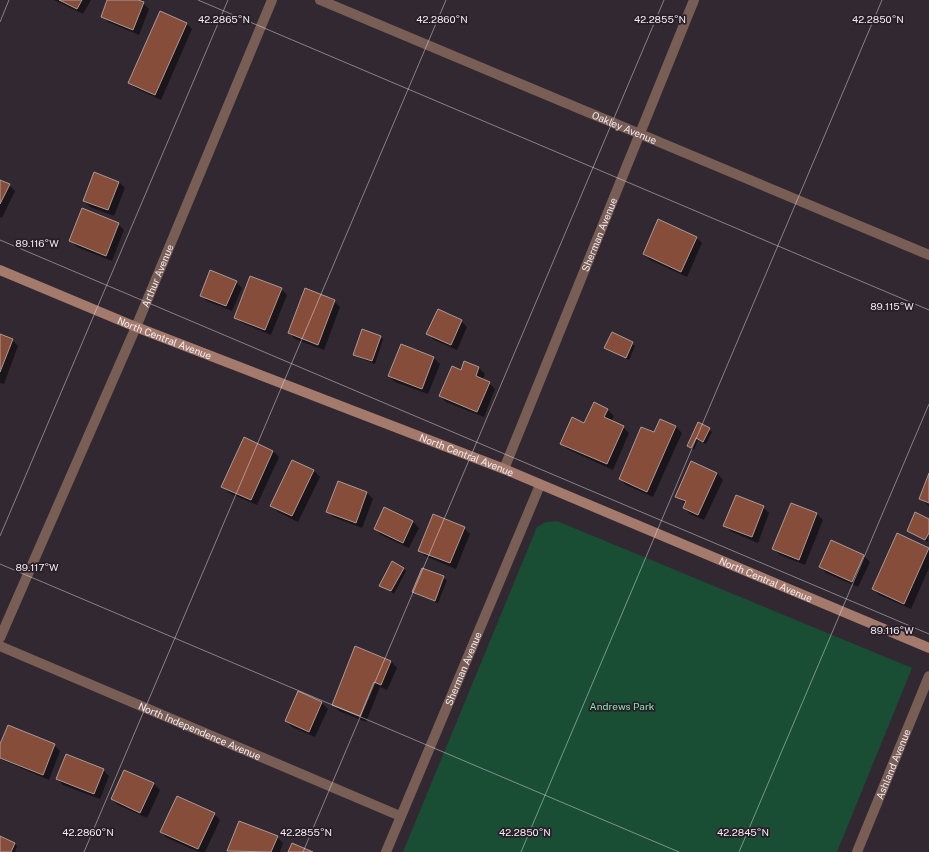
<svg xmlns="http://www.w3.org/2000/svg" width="929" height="852" font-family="'Public Sans',sans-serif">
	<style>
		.green { fill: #194e35 }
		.shadow { fill: #0007 }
		.building { fill: #874d3b; stroke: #ab9a95 }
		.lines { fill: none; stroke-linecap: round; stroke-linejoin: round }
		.street { stroke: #795e55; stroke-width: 10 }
		.secondary { stroke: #a47a6c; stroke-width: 10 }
		.ticks { fill: none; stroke: #f2ebf1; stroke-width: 1; stroke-opacity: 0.45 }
		.labels { text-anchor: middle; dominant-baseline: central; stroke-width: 3.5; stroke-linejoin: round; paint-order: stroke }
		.street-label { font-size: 10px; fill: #f2ebf1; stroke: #281e27 }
		.park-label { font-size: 10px; fill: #86e3b1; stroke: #281e27 }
		.ticks-label { font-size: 10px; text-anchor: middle; fill: #f2ebf1; stroke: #281e27; stroke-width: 3.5; stroke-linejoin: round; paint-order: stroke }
	</style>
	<rect width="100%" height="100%" fill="#322831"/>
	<path class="green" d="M557 521 912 668 837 852H403L537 527 546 522Z"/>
	<g class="shadow">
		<path d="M54 0H91L83 14Z"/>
		<path d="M108 0H135L143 3 149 9 139 35 108 22 102 16Z"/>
		<path d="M186 23 192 29 161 100 135 88 129 82Z"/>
		<path d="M0 181 9 185 15 191 2 218 0 217Z"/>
		<path d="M119 182 125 188 114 216 90 207 84 201Z"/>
		<path d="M118 224 124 230 112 261 77 247 71 241Z"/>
		<path d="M696 237 702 243 687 277 650 260 644 254Z"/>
		<path d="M236 282 242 288 232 311 207 301 201 295Z"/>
		<path d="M281 289 287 295 271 335 242 323 235 317Z"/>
		<path d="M334 301 340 307 324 350 295 339 289 333Z"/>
		<path d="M461 321 467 327 457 350 434 340 428 334Z"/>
		<path d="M612 334 635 346 629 360 605 348Z"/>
		<path d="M0 335 12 340 18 346 4 384 0 383Z"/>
		<path d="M381 337 383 339 375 364 357 357 354 354Z"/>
		<path d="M401 345 434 358 440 364 428 394 395 382 389 376Z"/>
		<path d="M465 362 479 368 485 374 483 380 489 383 495 389 484 417 446 402 440 396 461 371Z"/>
		<path d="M594 404 608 410 614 416 611 421 623 427 629 433 613 470 567 449 561 443 585 424Z"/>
		<path d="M661 420 676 427 682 433 653 497 626 485 620 479 655 433Z"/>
		<path d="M699 424 712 432 706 444 698 440 694 450 688 446Z"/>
		<path d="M244 438 273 451 279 457 257 505 229 493 223 487Z"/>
		<path d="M314 471 320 477 298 522 278 512 272 506Z"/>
		<path d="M717 473 723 480 704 520 690 514 684 508 686 504 676 496Z"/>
		<path d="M929 475V506L920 499Z"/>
		<path d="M338 482 367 493 373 499 362 528 333 517 327 511Z"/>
		<path d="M791 504 817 514 823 520 805 565 780 555 773 549Z"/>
		<path d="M763 507 769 513 758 543 730 531 724 525Z"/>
		<path d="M384 509 413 522 419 528 409 548 381 535 375 529Z"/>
		<path d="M929 520 928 542 908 531Z"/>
		<path d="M464 528 470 534 456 569 425 556 419 550Z"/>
		<path d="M897 535 929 549V568L911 609 879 595 873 589Z"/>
		<path d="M864 556 870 562 858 587 826 573 820 567Z"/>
		<path d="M403 568 406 571 394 594 381 585Z"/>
		<path d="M422 569 447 580 438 603 413 592Z"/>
		<path d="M391 661 397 668 387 690 380 687 366 722 339 711 333 705Z"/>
		<path d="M322 703 328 709 315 737 292 727 286 721Z"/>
		<path d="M54 745 60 751 49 780 0 759V747Z"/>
		<path d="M103 770 109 776 100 799 63 785 57 779Z"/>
		<path d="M125 771 154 784 160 790 147 818 118 805 112 799Z"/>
		<path d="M214 814 220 820 205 852H199L167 838 161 832Z"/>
		<path d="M0 837 14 843 17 846 15 852H0Z"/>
		<path d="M277 837 283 843 280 852 228 851Z"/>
	</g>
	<g class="building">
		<path d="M59 0H82L77 9Z"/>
		<path d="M107 0H138L144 2 133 30 101 17Z"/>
		<path d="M160 11 187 23 155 95 128 83Z"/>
		<path d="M94 172 119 182 108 210 83 201Z"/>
		<path d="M0 180 10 184 0 204Z"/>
		<path d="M82 208 119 223 106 256 69 241Z"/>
		<path d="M658 219 697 237 681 272 643 254Z"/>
		<path d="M210 270 237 281 226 306 200 296Z"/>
		<path d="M250 276 282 288 265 330 234 318Z"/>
		<path d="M305 288 335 300 318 345 288 333Z"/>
		<path d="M438 309 462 320 451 345 426 334Z"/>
		<path d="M362 329 381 336 372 361 353 355Z"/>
		<path d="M612 332 633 342 626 358 604 348Z"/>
		<path d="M0 334 13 339 0 372Z"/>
		<path d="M401 344 434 357 422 389 388 376Z"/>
		<path d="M464 361 479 367 476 376 490 382 477 412 439 396 452 366 461 370Z"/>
		<path d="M594 402 608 409 604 417 624 426 607 464 560 444 572 417 584 423Z"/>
		<path d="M660 419 676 426 647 492 619 479 641 427 654 432Z"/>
		<path d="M698 422 710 428 703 442 696 438 691 448 687 446Z"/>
		<path d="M244 437 273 451 251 500 221 487Z"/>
		<path d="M292 460 314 470 292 516 270 506Z"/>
		<path d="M691 461 717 473 698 515 683 508 686 501 675 497Z"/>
		<path d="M929 473V503L919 499Z"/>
		<path d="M338 481 367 492 356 523 326 512Z"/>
		<path d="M736 495 764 506 752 537 723 526Z"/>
		<path d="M791 503 817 513 799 560 772 549Z"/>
		<path d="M384 507 413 521 403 543 374 529Z"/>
		<path d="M915 512 929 519V533L925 540 907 531Z"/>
		<path d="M433 514 465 527 450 563 418 551Z"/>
		<path d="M897 533 929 548 904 604 872 589Z"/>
		<path d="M831 540 864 555 852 582 819 567Z"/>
		<path d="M392 561 404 568 391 591 379 586Z"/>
		<path d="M422 568 444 576 435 601 412 592Z"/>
		<path d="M355 646 391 661 381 685 374 682 360 716 332 705Z"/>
		<path d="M298 691 322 702 309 732 285 721Z"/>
		<path d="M8 725 55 744 43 775 0 758V744Z"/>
		<path d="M66 754 104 769 94 794 56 779Z"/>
		<path d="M124 770 154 783 140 813 111 799Z"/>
		<path d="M177 796 215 813 198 849 160 832Z"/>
		<path d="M239 821 278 836 271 852 227 851Z"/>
		<path d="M0 836 15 843 11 852H0Z"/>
		<path d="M292 843 313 852H288Z"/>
	</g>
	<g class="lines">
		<g class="street">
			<path id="s1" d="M320 0 929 255"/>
			<path id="s2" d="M504 469 694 0"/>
			<path id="s3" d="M0 638 136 327 272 0"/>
			<path id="s4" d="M0 646 400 816"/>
			<path id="s5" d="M386 852 540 485"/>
			<path id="s6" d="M857 852 929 676"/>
		</g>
		<path class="secondary" id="s7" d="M0 270 136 327 504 469 929 648"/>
	</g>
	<path class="ticks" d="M198 0 929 310M0 22 9 0M0 240 929 634M0 536 228 0M0 564 679 852M84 852 446 0M303 852 664 0M521 852 882 0M739 852 929 404"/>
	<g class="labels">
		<g class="street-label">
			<text stroke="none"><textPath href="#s1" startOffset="330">Oakley Avenue</textPath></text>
			<text stroke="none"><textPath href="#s2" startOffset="253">Sherman Avenue</textPath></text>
			<text stroke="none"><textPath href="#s3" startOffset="395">Arthur Avenue</textPath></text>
			<text stroke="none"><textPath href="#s7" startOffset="178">North Central Avenue</textPath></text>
			<text stroke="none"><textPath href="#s7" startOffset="502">North Central Avenue</textPath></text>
			<text stroke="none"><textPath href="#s7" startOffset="826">North Central Avenue</textPath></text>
			<text stroke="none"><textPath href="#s5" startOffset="199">Sherman Avenue</textPath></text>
			<text stroke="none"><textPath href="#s4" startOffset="217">North Independence Avenue</textPath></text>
			<text stroke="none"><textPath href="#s6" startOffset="95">Ashland Avenue</textPath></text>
		</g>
		<g class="park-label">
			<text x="622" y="706">Andrews Park</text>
		</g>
	</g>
	<g class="ticks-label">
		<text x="224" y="23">42.2865°N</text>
		<text x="442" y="23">42.2860°N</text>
		<text x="660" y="23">42.2855°N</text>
		<text x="878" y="23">42.2850°N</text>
		<text x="37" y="247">89.116°W</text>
		<text x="892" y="310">89.115°W</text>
		<text x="37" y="571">89.117°W</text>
		<text x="892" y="634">89.116°W</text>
		<text x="88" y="836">42.2860°N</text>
		<text x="306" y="836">42.2855°N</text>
		<text x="525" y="836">42.2850°N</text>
		<text x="743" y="836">42.2845°N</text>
	</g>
</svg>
